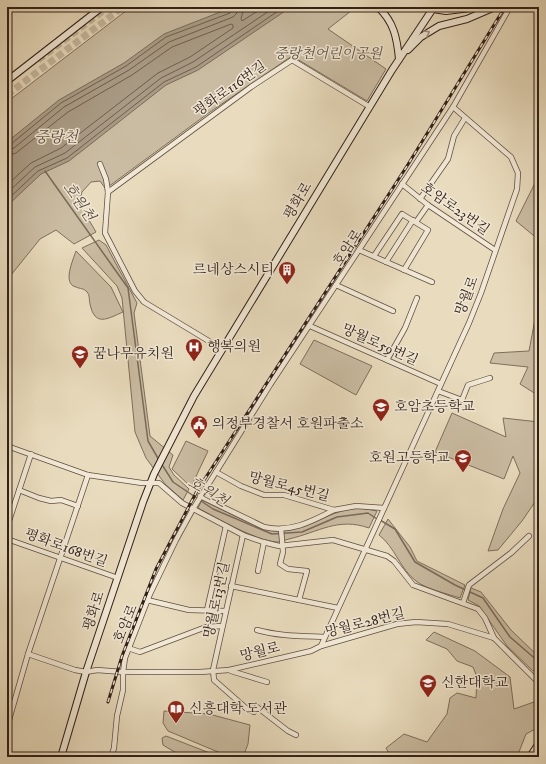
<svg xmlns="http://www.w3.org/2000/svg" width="546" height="764" font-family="'IM FELL DW Pica','Noto Serif KR',serif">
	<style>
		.green { fill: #cabca2; stroke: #7e6e5d }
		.water { fill: #aa9c86; stroke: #7a6a5a }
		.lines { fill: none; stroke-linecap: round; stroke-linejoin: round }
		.shore { stroke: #6e5e4f; stroke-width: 1 }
		.stream { stroke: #7a6a5a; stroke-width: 1.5 }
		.trunk-tunnel { stroke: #c4b69d; stroke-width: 7; stroke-dasharray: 7 3.5; stroke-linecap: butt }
		.minor-casing { stroke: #5f4e42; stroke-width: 6 }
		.secondary-casing { stroke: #311f18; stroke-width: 8 }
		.motorway-casing { stroke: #311f18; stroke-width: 10 }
		.minor { stroke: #f1e8d5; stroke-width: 4.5 }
		.secondary { stroke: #f1e8d5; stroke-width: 6 }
		.motorway { stroke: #e9dcbe; stroke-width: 8 }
		.rail-casing { stroke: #311f18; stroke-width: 3 }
		.rail { stroke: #f1e8d5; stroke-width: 1.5; stroke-dasharray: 4.5; stroke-linecap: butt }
		.oneway { stroke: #9b8e80 }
		.labels { text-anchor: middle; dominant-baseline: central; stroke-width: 3; stroke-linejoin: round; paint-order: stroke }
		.park-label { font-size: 14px; font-style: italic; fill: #5f4e41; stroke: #f1e8d5 }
		.street-label { font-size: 14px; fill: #311f18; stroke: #f1e8d5 }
		.poi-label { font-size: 14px; fill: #311f18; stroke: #f1e8d5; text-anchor: start }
		.water-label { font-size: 15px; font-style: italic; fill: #5b4b3e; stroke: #f1e8d5 }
	</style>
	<rect width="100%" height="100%" fill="#e9dcbe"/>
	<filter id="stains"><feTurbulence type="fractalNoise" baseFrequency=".005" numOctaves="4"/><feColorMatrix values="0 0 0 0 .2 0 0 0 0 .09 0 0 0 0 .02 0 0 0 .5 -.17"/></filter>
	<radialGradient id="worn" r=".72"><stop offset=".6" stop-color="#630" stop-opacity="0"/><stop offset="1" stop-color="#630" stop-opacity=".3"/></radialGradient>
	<g class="green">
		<path d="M131 7H356L328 29 386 69 367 101 292 56 210 112 112 184 105 188 100 181 91 182 82 192 79 203 96 232 74 244 56 230 40 239 7 280V102Z"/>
		<path d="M539 175V240L516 221Z"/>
		<path d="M99 240 106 245 137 303 134 313 150 436 173 455 169 467 174 475 189 489 183 500 165 484 146 458 135 432 122 298 117 286 82 248Z"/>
		<path d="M76 251 111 287 123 312C107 319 95 327 90 304 89 300 90 295 87 292 84 288 80 289 76 287 62 284 73 260 76 251Z"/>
		<path d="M539 298V396L520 384 528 367 490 363 494 353 529 351Z"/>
		<path d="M314 340 372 366 356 395 300 364Z"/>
		<path d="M452 413 506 437 503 418 539 422V496L522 521 498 550 488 551 503 509 520 473 513 456 504 479 435 452Z"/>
		<path d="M186 441 208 451 191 487 172 469Z"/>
		<path d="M202 500C217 507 260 530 274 531 305 532 328 511 356 508 363 508 370 510 377 511L369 528C338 517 319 532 289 539 285 540 281 542 277 542 256 541 217 518 198 508Z"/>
		<path d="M388 519 410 547 417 561 465 585 460 598C448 594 426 589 416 581 400 569 395 547 379 535Z"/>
		<path d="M471 588 481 592 511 630 539 657V670L533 671 507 646 479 606 468 600Z"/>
		<path d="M434 632 475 651 510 677 514 709 534 702 539 706V727L526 734 517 757H391L386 748 404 734 427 742 447 714 450 698 457 693 476 698 477 677 473 667 457 661 447 649 426 640Z"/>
		<path d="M164 711 209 714 250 725 248 744 243 757H230L168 731 163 723Z"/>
		<path d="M166 736 220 757H183L163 745 162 738Z"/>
	</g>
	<path class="water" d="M233 7H291L198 70 166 85 69 161 41 174 7 206V142L59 100 124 63 164 34Z"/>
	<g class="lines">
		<g class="shore">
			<path d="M244 7 241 19 242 21 264 7"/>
			<path d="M7 145 11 144 61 103 126 66 166 37 230 13 233 7"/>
			<path d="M7 150 14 148 64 107 129 70 169 42 233 17 237 13 238 7"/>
			<path d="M7 156 16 153 68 112 132 75 172 47 231 24 233 25V28L190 57 158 73 61 148 31 163 7 185"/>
			<path d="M7 193 35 167 65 153 161 78 193 62 275 7"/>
			<path d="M7 200 38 171 67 158 164 82 196 67 284 7"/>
		</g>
		<g class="stream">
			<path d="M45 171 128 288 148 441 159 460"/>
			<path d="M161 463 173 482 213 509 272 534 302 532 337 517 368 513 377 519"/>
			<path d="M380 520 395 529 415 562 455 585 483 598 510 637 539 662"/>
		</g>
		<g class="trunk-tunnel">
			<path d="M38 60 108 7"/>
			<path d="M7 95 123 7"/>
		</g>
		<defs>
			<g id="minor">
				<path d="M100 164 106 179 108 192 105 233 135 291 144 302 222 349"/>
				<path d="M402 184 428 205 495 250"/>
				<path d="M108 192 251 87 292 60 370 107"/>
				<path d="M420 199 448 159 454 136 465 118"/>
				<path d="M416 222 428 205"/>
				<path d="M359 250 432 282"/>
				<path d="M374 256 402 214 428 230 404 270"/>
				<path d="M386 262 413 220"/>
				<path d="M336 285 393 311"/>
				<path d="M310 326 441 384"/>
				<path d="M387 360 405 328 417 298"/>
				<path d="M438 391 462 400 468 385 490 378"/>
				<path d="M7 446 88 475 142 483H159L182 503 243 535 263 542 279 546 333 540 387 556 394 561 413 585 478 609 485 618 494 638"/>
				<path d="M216 472 241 486 264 495H284L334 510 356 506 384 508"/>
				<path d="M19 490 39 498 51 501 61 500 78 506"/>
				<path d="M200 496 264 527C290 533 311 522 334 510"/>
				<path d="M7 527 31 454"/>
				<path d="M281 529 283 552 280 564 288 569 307 571 299 600"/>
				<path d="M243 535 213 670 214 680 247 709 254 712 257 707 288 731 296 735"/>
				<path d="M7 539 118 578"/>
				<path d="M258 571 264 542"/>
				<path d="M231 586 338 608"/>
				<path d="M147 600 189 610 226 611"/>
				<path d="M463 603 469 585 511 553 529 536"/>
				<path d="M207 610 226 526"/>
				<path d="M257 630C278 636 302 636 324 637"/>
				<path d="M321 646 469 323 481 293 517 189 518 173 511 157 453 107"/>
				<path d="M128 648 140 652 206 627 222 626"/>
				<path d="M28 654 75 670 86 672 97 670 123 672H200L229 670 311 651 321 646 397 624 416 622 448 624 494 638 539 683"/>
				<path d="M231 671 267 682"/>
				<path d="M7 727 28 654 88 475"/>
				<path d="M111 757 114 748 117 716 123 690V672L125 658 150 594 176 540 193 509 270 385 453 107 510 7"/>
			</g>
			<g id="secondary">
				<path d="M378 7C394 22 397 38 399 59"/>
				<path d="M420 7 446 11 479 7"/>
				<path d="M408 50 421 37 439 26 467 19 495 7"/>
				<path d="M7 81 102 7"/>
				<path d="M61 757 86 672 143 502 154 474 194 396 392 70 432 10"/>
			</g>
			<path id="motorway" d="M531 757 539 745"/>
		</defs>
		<use href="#minor" class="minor-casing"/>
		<use href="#secondary" class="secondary-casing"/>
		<use href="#motorway" class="motorway-casing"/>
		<use href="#minor" class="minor"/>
		<use href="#secondary" class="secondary"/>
		<use href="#motorway" class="motorway"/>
		<defs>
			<path id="rail" d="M108 702 122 656 156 569 197 491 407 166 505 7"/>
		</defs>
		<use href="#rail" class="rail-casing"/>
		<use href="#rail" class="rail"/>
	</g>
	<defs><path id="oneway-chevron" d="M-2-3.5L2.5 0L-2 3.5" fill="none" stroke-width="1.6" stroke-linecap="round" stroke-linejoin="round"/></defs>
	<use class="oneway" href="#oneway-chevron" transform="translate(427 33) rotate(-30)"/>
	<defs>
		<symbol id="building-pin" viewBox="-11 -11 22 30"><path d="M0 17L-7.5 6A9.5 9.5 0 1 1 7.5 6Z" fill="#8f2418" stroke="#f1e8d5"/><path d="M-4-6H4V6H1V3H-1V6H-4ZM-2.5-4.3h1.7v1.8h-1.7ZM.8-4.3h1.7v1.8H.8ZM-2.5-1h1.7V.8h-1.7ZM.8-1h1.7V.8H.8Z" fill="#fff"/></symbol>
		<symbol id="hospital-pin" viewBox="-11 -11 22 30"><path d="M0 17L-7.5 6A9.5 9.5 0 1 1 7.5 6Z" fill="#8f2418" stroke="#f1e8d5"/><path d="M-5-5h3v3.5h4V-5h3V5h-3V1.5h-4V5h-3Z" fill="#fff"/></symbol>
		<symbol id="school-pin" viewBox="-11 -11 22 30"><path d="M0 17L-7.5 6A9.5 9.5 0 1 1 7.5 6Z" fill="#8f2418" stroke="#f1e8d5"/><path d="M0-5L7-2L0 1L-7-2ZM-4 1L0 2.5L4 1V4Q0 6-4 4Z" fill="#fff"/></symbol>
		<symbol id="civic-pin" viewBox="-11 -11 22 30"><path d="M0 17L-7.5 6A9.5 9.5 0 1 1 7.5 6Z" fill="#8f2418" stroke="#f1e8d5"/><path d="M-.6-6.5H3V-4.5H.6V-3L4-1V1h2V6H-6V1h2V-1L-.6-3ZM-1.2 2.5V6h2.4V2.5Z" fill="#fff"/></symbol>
		<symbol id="university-pin" viewBox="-11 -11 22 30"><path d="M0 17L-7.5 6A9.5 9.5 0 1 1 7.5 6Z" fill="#8f2418" stroke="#f1e8d5"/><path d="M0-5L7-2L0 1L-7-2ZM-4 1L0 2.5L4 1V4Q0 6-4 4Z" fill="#fff"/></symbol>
		<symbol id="library-pin" viewBox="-11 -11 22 30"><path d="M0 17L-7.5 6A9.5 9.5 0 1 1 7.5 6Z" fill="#8f2418" stroke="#f1e8d5"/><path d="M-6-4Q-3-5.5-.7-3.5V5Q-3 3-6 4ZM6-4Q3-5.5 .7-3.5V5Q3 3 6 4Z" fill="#fff"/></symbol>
	</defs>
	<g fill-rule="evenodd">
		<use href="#building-pin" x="277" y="260" width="20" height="27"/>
		<use href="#hospital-pin" x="184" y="337" width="20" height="27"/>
		<use href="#school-pin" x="70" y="344" width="20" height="27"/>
		<use href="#school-pin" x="371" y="397" width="20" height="27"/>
		<use href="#civic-pin" x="189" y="414" width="20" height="27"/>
		<use href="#school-pin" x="453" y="448" width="20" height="27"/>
		<use href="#university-pin" x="418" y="673" width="20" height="27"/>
		<use href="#library-pin" x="166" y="699" width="20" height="27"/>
	</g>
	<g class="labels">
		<g class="park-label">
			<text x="328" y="54">중랑천어린이공원</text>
		</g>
		<g class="street-label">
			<text transform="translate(230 89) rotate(-35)">평화로116번길</text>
			<text transform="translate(298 201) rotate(-59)">평화로</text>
			<text transform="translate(455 209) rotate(35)">호암로23번길</text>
			<text transform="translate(348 248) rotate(-57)">호암로</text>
			<text transform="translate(467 296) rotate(-69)">망월로</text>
			<text transform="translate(380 345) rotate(24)">망월로59번길</text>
			<text transform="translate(289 487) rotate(14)">망월로45번길</text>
			<text transform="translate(66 548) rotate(20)">평화로168번길</text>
			<text transform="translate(217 600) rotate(-78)">망월로13번길</text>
			<text transform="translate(94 611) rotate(-72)">평화로</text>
			<text transform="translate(365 623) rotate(-14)">망월로28번길</text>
			<text transform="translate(126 624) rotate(-68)">호암로</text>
			<text transform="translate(260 652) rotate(-14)">망월로</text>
		</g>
		<g class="poi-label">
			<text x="274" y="270" text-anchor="end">르네상스시티</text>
			<text x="207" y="347">행복의원</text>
			<text x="93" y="354">꿈나무유치원</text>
			<text x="394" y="407">호암초등학교</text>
			<text x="212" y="424">의정부경찰서 호원파출소</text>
			<text x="450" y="458" text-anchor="end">호원고등학교</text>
			<text x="441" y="683">신한대학교</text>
			<text x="189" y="709">신흥대학 도서관</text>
		</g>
		<g class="water-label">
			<text x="56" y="137">중랑천</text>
			<text transform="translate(79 202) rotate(55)">호원천</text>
			<text transform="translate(208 492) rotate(31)">호원천</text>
		</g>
	</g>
	<rect width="546" height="764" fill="none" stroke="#e9dcbe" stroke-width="24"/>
	<rect x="8" y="8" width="530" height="748" fill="none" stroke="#311f18" stroke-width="2"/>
	<rect x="12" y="12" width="522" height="740" fill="none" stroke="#311f18"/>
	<rect width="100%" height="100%" filter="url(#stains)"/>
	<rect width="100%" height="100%" fill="url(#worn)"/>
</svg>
